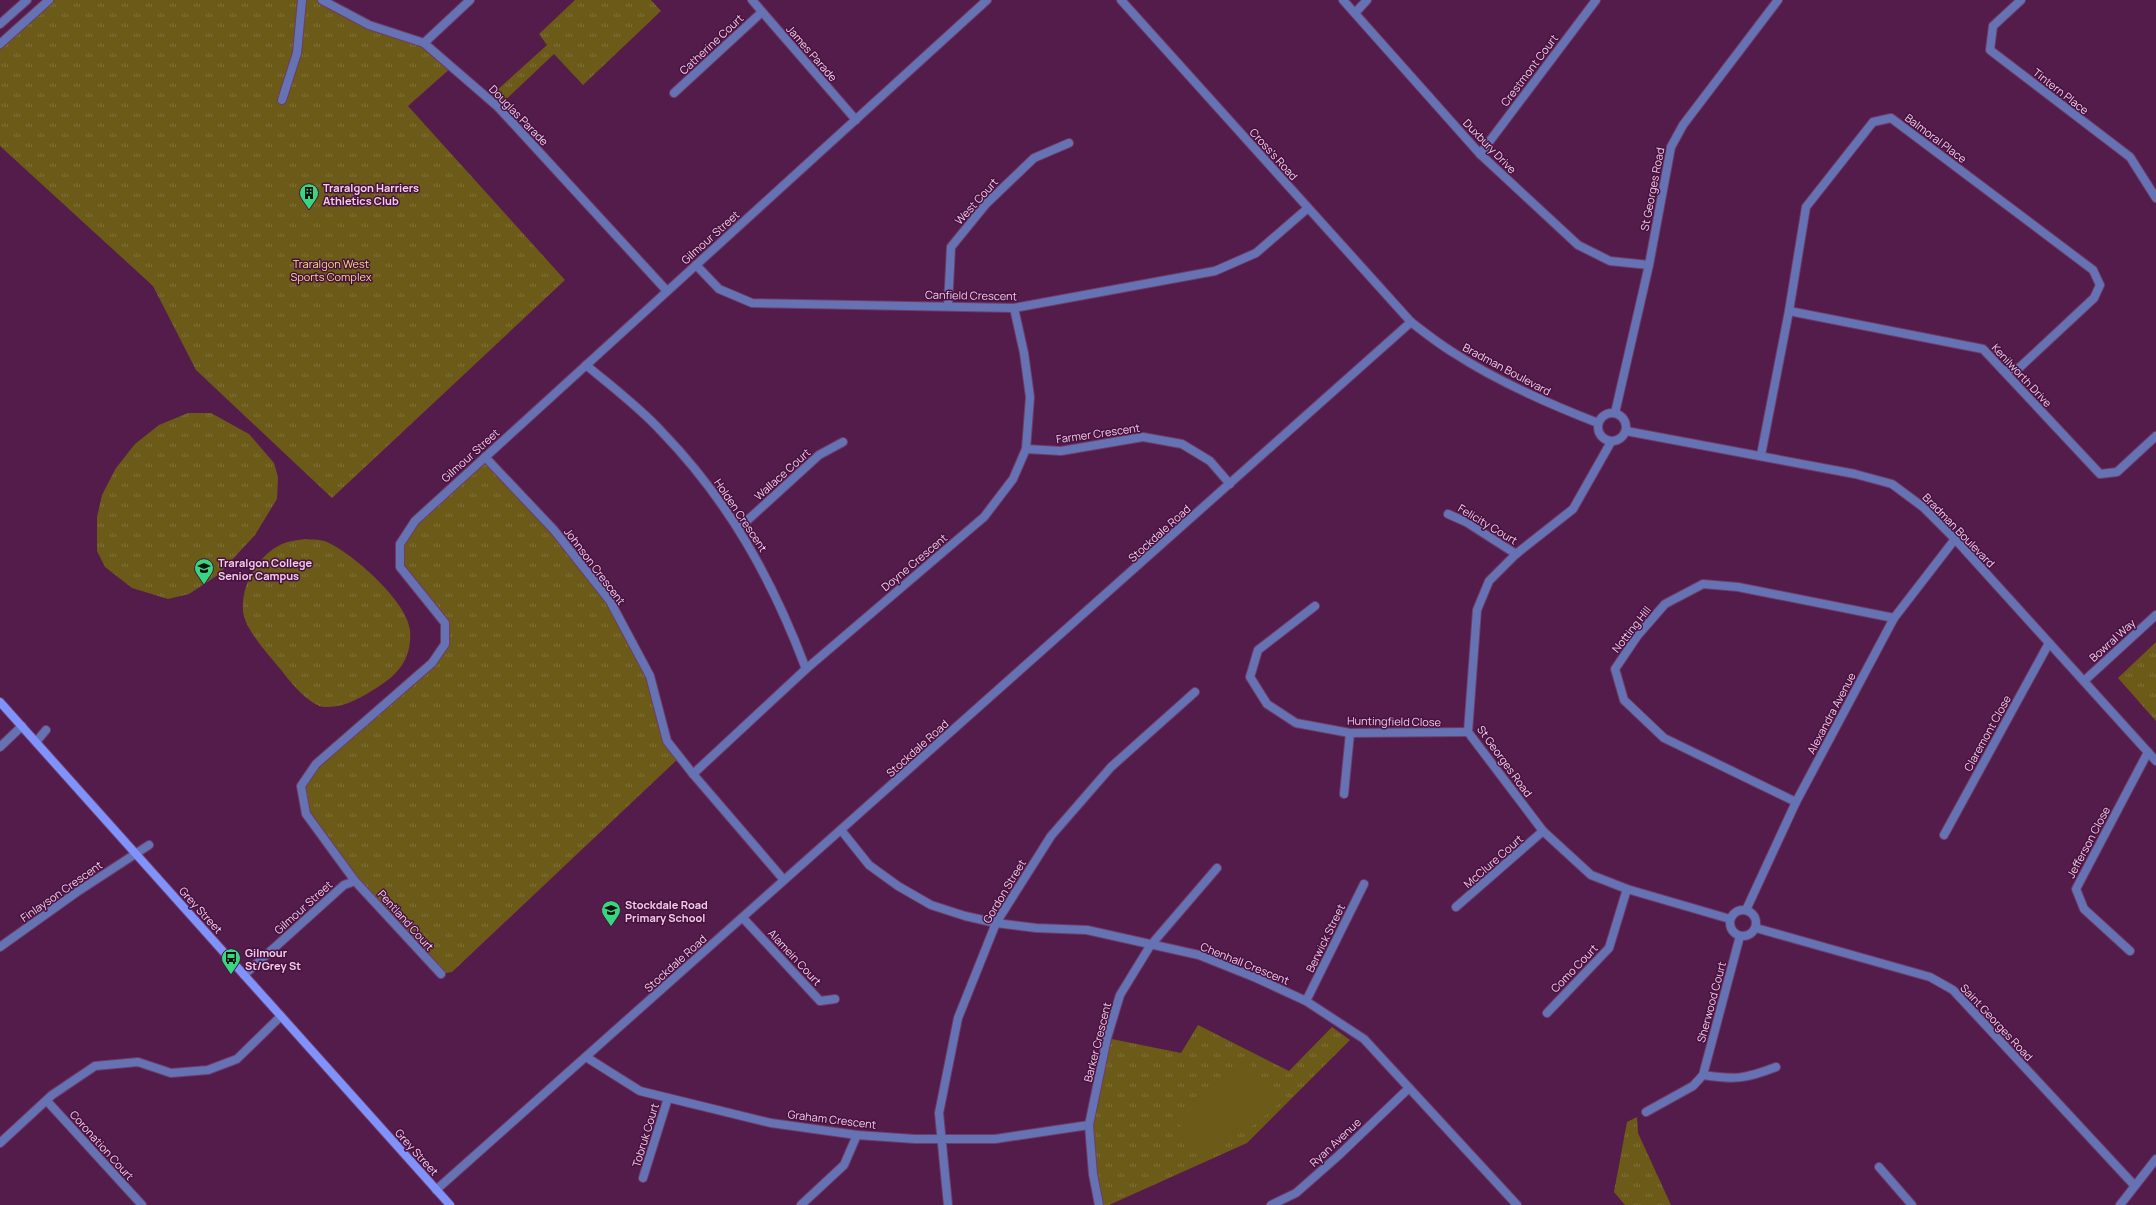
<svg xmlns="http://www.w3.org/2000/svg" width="2156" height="1205" font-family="Manrope,sans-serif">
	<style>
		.park { fill: url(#park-tufts) }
		.pitch { fill: #6b5a18 }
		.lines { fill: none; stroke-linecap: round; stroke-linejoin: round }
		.minor-casing { stroke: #703c67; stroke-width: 10 }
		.tertiary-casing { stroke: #703c67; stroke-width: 10 }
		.secondary-casing { stroke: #703c67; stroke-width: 10 }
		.minor { stroke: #6572b4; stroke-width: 8 }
		.tertiary { stroke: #6572b4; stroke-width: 8 }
		.secondary { stroke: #8092fb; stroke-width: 8 }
		.labels { text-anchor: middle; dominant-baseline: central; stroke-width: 3; stroke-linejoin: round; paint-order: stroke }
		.street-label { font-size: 11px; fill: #f1cfe9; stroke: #481140 }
		.poi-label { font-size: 11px; font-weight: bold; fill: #f1cfe9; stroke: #481140; text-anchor: start }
		.park-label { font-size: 11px; fill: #f9df7f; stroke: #481140 }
	</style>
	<defs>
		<pattern id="park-tufts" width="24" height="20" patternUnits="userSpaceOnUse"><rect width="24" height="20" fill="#6b5a18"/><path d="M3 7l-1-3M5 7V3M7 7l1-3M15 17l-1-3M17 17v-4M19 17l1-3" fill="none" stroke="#81713a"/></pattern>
	</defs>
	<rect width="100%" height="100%" fill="#541c4b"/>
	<g class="park">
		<path d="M51 0H322L369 25 424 43 452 67 408 106 565 280 332 498 196 370 153 286 0 146V47Z"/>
		<path d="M575 0H651L661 11 583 85 554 54 498 107 494 93 547 45 539 34Z"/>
		<path d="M188 413H211L249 434 274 463 278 477 277 499 255 535 218 575 189 594 168 599 132 588 105 567 97 551V517L102 495 116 468 135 444 159 425Z"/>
		<path d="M485 457 554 530 610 601 650 676 667 741 680 757 452 972 441 974 363 888 306 814 301 786 316 764 432 663C435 658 444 650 445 643 453 604 386 583 400 543 409 519 464 476 485 457Z"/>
		<path d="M306 539C312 540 321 539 327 542 352 553 407 601 410 630 412 657 400 673 378 687 362 697 345 708 325 707 311 707 290 682 282 671 271 657 244 629 243 611 241 584 258 555 282 544 289 541 298 540 306 539Z"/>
		<path d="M2156 642V721L2118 678Z"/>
		<path d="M1198 1025 1289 1071 1332 1027 1350 1040 1247 1143 1109 1205H1099L1089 1125 1107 1038 1181 1053Z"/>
		<path d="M1637 1117 1638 1133 1671 1205H1625L1614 1192 1627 1122Z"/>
	</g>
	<path class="pitch" d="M1247 1061 1282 1101 1245 1132 1240 1126 1205 1154 1174 1118 1206 1090 1217 1084Z"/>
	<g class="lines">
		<defs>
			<g id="minor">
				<path d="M322 0 369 25 424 43 498 107 667 291"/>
				<path d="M752 0 856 120"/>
				<path d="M1343 0 1480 154 1578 245 1610 261 1649 265"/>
				<path d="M2021 0 1993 26 1990 50 2130 157 2156 198"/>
				<path d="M1355 13 1367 0"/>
				<path d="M424 43 470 0"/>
				<path d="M674 93 762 12"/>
				<path d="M282 100 297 53 302 0"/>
				<path d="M1480 154 1596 0"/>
				<path d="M696 265 719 289 752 303 1014 308 1215 271 1256 253 1308 208"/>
				<path d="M948 305 951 247 986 204 1034 158 1069 143"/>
				<path d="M1789 311 1983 349 2100 474 2117 472 2156 436"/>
				<path d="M586 365C611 386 639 407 661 431 729 501 772 579 806 669"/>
				<path d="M1615 413 1649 265 1671 147 1683 125 1778 0"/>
				<path d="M1611 442 1573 509 1516 554 1489 581 1477 610 1468 732 1543 831 1591 875 1627 889 1730 919"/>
				<path d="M1026 449 1061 451 1143 437 1182 444 1210 461 1230 484"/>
				<path d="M1761 455 1789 311 1806 207 1873 122 1891 118 2093 270 2100 285 2094 298 2019 368 2003 370"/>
				<path d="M485 457 554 530 610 601 650 676 667 741 693 774 784 880"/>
				<path d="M1448 514 1466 522 1516 554"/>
				<path d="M739 528 819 455 843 442"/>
				<path d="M1315 606 1258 650 1250 677 1267 704 1296 723 1350 733 1468 732"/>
				<path d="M2084 681 2156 615"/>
				<path d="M36 742 46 730"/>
				<path d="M0 747 22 726"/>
				<path d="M693 774 806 669 984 517 1013 479 1026 449 1030 397 1024 353 1014 308"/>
				<path d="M1344 794 1350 733"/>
				<path d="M1796 802 1664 738 1624 700 1615 669 1638 635 1665 604 1703 584 1738 587 1894 618"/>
				<path d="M841 830 869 865 898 886 931 905 965 916 996 923 1036 928 1087 930 1199 955 1254 977 1306 1001 1364 1039 1517 1205"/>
				<path d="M1944 835 2049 643"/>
				<path d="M355 881 441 974"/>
				<path d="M1456 907 1543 831"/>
				<circle cx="1743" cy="923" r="13"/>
				<path d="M1746 910 1796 802 1894 618 1955 539"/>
				<path d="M743 918 820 1001 835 999"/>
				<path d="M1756 928 1930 977 1953 990 2134 1185"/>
				<path d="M0 947 77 892 149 845"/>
				<path d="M2130 951 2084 909 2076 889 2148 752"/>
				<path d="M244 975 344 885 355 881 306 814 301 786 316 764 432 663 445 644V623L400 567V544L415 521 987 0"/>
				<path d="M1306 1001 1364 884"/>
				<path d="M1547 1013 1609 948 1627 889"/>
				<path d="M586 1057 640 1091 771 1123 857 1135 915 1139H995L1089 1125"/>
				<path d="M1703 1075C1735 1080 1745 1079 1776 1067"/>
				<path d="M47 1101 142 1205"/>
				<path d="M1646 1112 1693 1086 1703 1075 1740 936"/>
				<path d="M0 1143 52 1095 95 1066 138 1062 171 1073 208 1070 237 1059 281 1016"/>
				<path d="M1879 1167 1912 1205"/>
				<path d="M643 1178 668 1098"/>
				<path d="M801 1205 844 1165 857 1135"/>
				<path d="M948 1205 939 1113 958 1018 996 923 1051 836 1111 767 1195 692"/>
				<path d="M1099 1205 1093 1174 1089 1125 1107 1038 1120 995 1150 946 1217 868"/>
				<path d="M1271 1205 1296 1193 1338 1156 1409 1088"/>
			</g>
			<g id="tertiary">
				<path d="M1121 0 1411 322C1425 333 1439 344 1454 353 1498 382 1549 404 1598 423"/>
				<path d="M0 24 27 0"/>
				<path d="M0 44 49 0"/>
				<circle cx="1612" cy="427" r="14"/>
				<path d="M1626 431 1855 474 1892 484 1923 507 1955 539 2156 761"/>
				<path d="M436 1190 1411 322"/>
				<path d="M2120 1205 2156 1159"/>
			</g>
			<path id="secondary" d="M0 702 450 1205"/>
		</defs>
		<use href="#minor" class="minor-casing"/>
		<use href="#tertiary" class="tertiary-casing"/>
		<use href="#secondary" class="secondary-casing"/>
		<use href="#minor" class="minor"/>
		<use href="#tertiary" class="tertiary"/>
		<use href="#secondary" class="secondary"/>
	</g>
	<defs>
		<symbol id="building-pin" viewBox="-11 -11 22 30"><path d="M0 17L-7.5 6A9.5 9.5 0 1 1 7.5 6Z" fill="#35d881" stroke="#481140"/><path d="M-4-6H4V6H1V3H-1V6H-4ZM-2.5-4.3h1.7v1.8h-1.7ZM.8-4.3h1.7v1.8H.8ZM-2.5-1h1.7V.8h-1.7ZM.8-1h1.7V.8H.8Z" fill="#111"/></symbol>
		<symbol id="school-pin" viewBox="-11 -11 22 30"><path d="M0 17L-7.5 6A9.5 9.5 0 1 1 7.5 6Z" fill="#35d881" stroke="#481140"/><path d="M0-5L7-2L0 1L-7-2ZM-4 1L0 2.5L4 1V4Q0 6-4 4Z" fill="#111"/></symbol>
		<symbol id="bus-pin" viewBox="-11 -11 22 30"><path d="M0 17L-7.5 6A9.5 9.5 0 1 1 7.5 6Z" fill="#35d881" stroke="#481140"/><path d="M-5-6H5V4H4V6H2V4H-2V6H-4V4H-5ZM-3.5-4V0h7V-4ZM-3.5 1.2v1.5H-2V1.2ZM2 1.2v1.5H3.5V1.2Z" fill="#111"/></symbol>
	</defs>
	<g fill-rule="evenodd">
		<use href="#building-pin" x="298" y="182" width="22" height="30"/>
		<use href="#school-pin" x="193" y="557" width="22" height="30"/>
		<use href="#school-pin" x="600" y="899" width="22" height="30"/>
		<use href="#bus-pin" x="220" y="947" width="22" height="30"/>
	</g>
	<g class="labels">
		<g class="street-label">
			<text transform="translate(711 44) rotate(-43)">Catherine Court</text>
			<text transform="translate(812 53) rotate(49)">James Parade</text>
			<text transform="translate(1529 70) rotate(-53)">Crestmont Court</text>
			<text transform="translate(2061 91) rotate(38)">Tintern Place</text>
			<text transform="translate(519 115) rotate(46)">Douglas Parade</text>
			<text transform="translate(1936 138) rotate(37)">Balmoral Place</text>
			<text transform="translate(1490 146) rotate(46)">Duxbury Drive</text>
			<text transform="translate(1274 154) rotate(48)">Cross's Road</text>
			<text transform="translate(1652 189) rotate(-79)">St Georges Road</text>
			<text transform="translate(976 201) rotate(-48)">West Court</text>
			<text transform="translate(710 237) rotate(-42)">Gilmour Street</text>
			<text transform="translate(971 295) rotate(1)">Canfield Crescent</text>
			<text transform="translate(1507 369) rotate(28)">Bradman Boulevard</text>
			<text transform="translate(2022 375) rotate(47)">Kenilworth Drive</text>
			<text transform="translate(1098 433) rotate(-8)">Farmer Crescent</text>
			<text transform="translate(470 455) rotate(-42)">Gilmour Street</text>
			<text transform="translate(782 474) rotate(-42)">Wallace Court</text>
			<text transform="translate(741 515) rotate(56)">Holden Crescent</text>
			<text transform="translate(1488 524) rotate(31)">Felicity Court</text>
			<text transform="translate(1959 530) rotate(46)">Bradman Boulevard</text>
			<text transform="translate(1159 533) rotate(-42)">Stockdale Road</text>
			<text transform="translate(914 562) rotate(-40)">Doyne Crescent</text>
			<text transform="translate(595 566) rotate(53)">Johnson Crescent</text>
			<text transform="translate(1631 629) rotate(-52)">Notting Hill</text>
			<text transform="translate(2112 640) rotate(-42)">Bowral Way</text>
			<text transform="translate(1831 713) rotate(-62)">Alexandra Avenue</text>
			<text transform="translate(1394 721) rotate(1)">Huntingfield Close</text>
			<text transform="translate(1987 733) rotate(-61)">Claremont Close</text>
			<text transform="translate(917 748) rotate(-42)">Stockdale Road</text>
			<text transform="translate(1505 761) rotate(54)">St Georges Road</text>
			<text transform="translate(2088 842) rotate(-62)">Jefferson Close</text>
			<text transform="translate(1493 861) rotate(-41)">McClure Court</text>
			<text transform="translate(61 891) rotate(-35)">Finlayson Crescent</text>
			<text transform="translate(1004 891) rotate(-59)">Gordon Street</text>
			<text transform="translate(303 907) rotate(-42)">Gilmour Street</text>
			<text transform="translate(201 910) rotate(48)">Grey Street</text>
			<text transform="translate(406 920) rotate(48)">Pentland Court</text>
			<text transform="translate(1325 938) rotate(-64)">Berwick Street</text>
			<text transform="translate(795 957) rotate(47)">Alamein Court</text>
			<text transform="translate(675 963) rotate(-42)">Stockdale Road</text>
			<text transform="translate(1245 963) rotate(22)">Chenhall Crescent</text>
			<text transform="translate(1574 968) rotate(-46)">Como Court</text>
			<text transform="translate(1711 1002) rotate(-75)">Sherwood Court</text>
			<text transform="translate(1997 1022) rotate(47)">Saint Georges Road</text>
			<text transform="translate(1097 1042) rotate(-76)">Barker Crescent</text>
			<text transform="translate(832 1119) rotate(7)">Graham Crescent</text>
			<text transform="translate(645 1135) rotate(-73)">Tobruk Court</text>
			<text transform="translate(1335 1142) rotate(-43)">Ryan Avenue</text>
			<text transform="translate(102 1145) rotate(48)">Coronation Court</text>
			<text transform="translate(417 1152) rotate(48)">Grey Street</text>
		</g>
		<g class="poi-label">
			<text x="323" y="187">Traralgon Harriers<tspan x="323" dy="13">Athletics Club</tspan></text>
			<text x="218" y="562">Traralgon College<tspan x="218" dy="13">Senior Campus</tspan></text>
			<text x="625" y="904">Stockdale Road<tspan x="625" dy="13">Primary School</tspan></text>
			<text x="245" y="952">Gilmour<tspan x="245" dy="13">St/Grey St</tspan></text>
		</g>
		<g class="park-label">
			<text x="331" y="263">Traralgon West<tspan x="331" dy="13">Sports Complex</tspan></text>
		</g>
	</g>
</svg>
